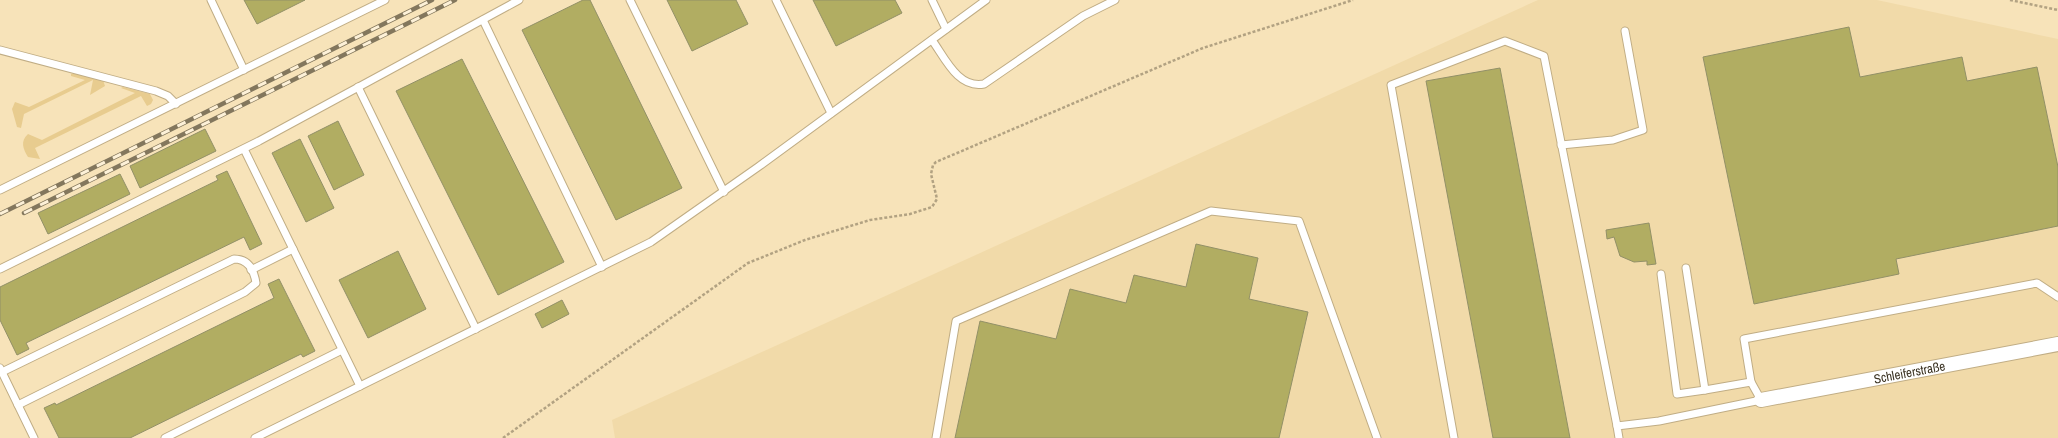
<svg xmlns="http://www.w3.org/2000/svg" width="2058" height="438" font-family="'Archivo Narrow',sans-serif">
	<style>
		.built { fill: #f1daa9 }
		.green { fill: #e8cc8f }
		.building { fill: #b1ad62; stroke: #929067 }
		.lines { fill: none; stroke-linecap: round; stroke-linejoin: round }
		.service-casing { stroke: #c0ad85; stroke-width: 9 }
		.minor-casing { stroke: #c0ad85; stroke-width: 16 }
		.path { stroke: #b2a282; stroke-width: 2.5; stroke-dasharray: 3 2; stroke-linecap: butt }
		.service { stroke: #fff; stroke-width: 7 }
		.minor { stroke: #fff; stroke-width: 14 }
		.rail-casing { stroke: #83775d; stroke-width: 4.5 }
		.rail { stroke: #fdf1d8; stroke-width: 3; stroke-dasharray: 9; stroke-linecap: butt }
		.labels { text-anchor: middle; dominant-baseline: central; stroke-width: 4; stroke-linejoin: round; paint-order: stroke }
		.street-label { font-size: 13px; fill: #3c3424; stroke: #fdf1d8 }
	</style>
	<rect width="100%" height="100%" fill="#f7e3b9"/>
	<path class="built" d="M1538 0H1877L2058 39V438H615L612 420Z"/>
	<g class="green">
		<path d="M74 73 103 80 105 86 90 95 93 80 24 114 21 128 17 127 12 109 15 102 29 107 85 80 71 76V74Z"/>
		<path d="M123 87 150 94 153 100 151 104 147 106 141 96 35 148 40 159 28 157C23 149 20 141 28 134L42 140 135 93 121 88Z"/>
	</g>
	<g class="building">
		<path d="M244 0H305L257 24Z"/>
		<path d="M583 0H590L682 188 616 220 522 30Z"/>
		<path d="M667 0H736L748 24 692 51Z"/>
		<path d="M813 0H895L902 13 836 46Z"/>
		<path d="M1849 27 1860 77 1962 57 1967 81 2037 67 2058 167V226L1896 259 1899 274 1754 304 1703 57Z"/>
		<path d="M462 59 564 262 498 295 396 91Z"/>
		<path d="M1500 68 1570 438H1493L1426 81Z"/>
		<path d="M338 121 364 175 334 190 308 136Z"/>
		<path d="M205 129 216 151 140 188 130 166Z"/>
		<path d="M300 139 334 208 306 222 272 153Z"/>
		<path d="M227 171 262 244 250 250 244 237 26 343 29 349 17 355 0 320V287L218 180 216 176Z"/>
		<path d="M120 174 130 194 48 234 38 213Z"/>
		<path d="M1649 223 1656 264 1647 265V261L1634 262 1620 256 1614 237 1607 239 1606 230Z"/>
		<path d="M1196 244 1258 258 1249 299 1308 312 1279 438H955L980 321 1056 339 1070 289 1126 303 1134 275 1186 287Z"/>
		<path d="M398 251 426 309 368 338 339 280Z"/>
		<path d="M279 279 315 351 303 357 301 354 130 438H59L44 408 55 403 56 405 274 298 268 284Z"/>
		<path d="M562 300 569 314 542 328 535 314Z"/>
	</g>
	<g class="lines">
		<defs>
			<g id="service">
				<path d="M211 0 244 70"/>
				<path d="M630 0 724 192"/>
				<path d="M776 0 831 113"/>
				<path d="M932 0 946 29"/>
				<path d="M483 20 602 267"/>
				<path d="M932 40C945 58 958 89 984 84L1083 16 1115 0"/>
				<path d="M0 50 156 91 168 96 176 104"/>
				<path d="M358 87 476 329"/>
				<path d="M1561 145 1613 140 1643 130 1625 31"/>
				<path d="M244 149 360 386"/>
				<path d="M0 190 385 0"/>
				<path d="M0 269 259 141 519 0"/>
				<path d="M251 270 293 249"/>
				<path d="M1661 274 1677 394 1705 390"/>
				<path d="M0 368 34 438"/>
				<path d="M2 372 234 259C248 259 254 270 256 283L245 292 18 405"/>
				<path d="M1751 382 1744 339 2037 283 2058 297"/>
				<path d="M165 438 342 350"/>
				<path d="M255 438 651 242 758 167 986 0"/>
				<path d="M936 438 956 321 1211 211 1299 221 1377 438"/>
				<path d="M1454 438 1391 85 1505 41 1544 56 1617 426"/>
				<path d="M1619 438 1617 426 1659 421 1761 400 1751 382 1705 390 1686 268"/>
			</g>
			<g id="minor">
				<path id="s1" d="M1761 400 2058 344"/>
			</g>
		</defs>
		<use href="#service" class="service-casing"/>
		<use href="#minor" class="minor-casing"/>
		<g class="path">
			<path d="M2010 0 2058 10"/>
			<path d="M503 438 748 263 805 240 870 220 910 214 932 207 937 199 931 174 933 165 936 162 1203 48 1353 0"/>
		</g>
		<use href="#service" class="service"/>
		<use href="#minor" class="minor"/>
		<defs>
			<g id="rail">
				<path d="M24 213 455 0"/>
				<path d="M0 214 432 0"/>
			</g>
		</defs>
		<use href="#rail" class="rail-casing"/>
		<use href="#rail" class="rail"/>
	</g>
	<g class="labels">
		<g class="street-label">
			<text stroke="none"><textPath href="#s1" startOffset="151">Schleiferstraße</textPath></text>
		</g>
	</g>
</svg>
